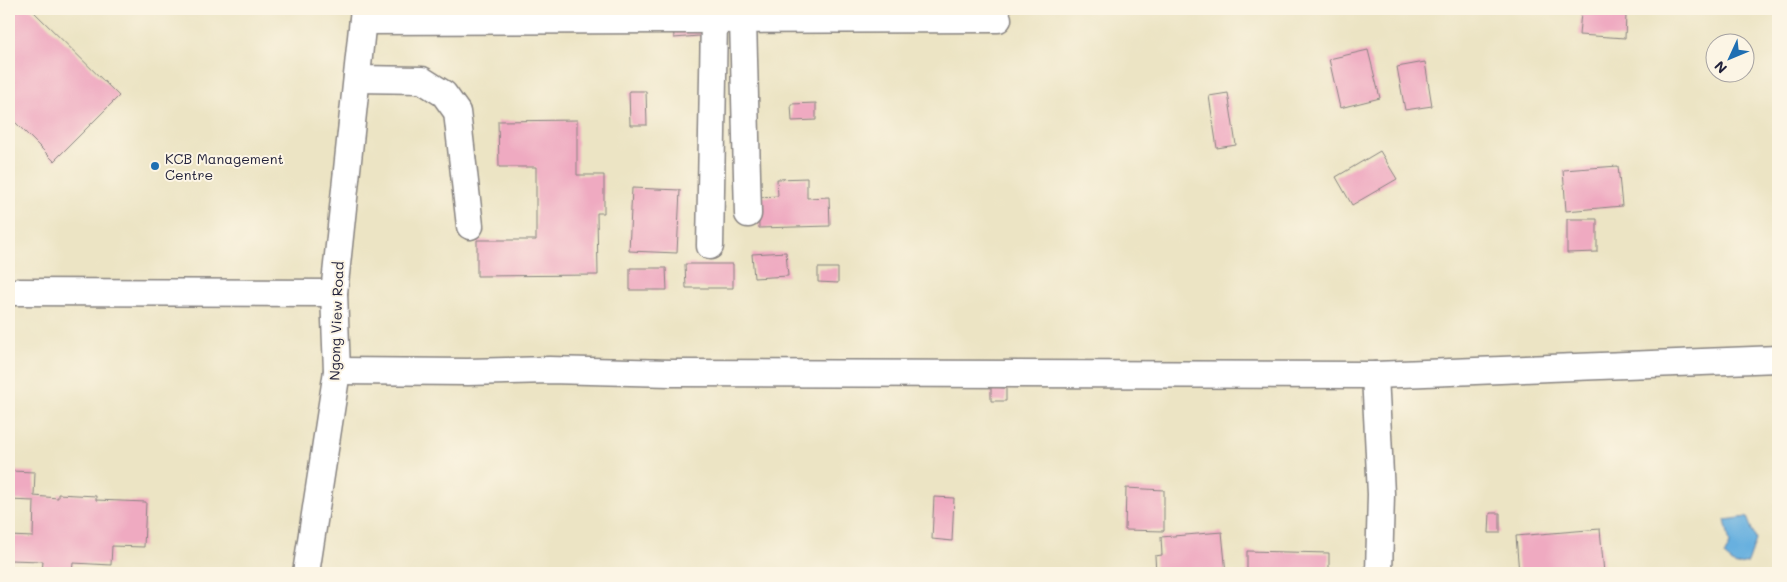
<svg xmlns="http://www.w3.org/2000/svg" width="1787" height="582" font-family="Mali,sans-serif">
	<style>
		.water { fill: #68b0df; stroke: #45698d }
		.building { fill: #efaac1 }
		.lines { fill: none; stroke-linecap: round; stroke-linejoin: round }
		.minor-casing { stroke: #878380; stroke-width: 29 }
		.minor { stroke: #fff; stroke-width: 26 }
		.poi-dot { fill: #1f6fb2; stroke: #fcf5e5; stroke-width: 2 }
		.labels { text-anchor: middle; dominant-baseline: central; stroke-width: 4; stroke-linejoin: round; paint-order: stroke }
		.poi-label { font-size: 14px; fill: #22223b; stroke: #fcf5e5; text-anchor: start }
		.street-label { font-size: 14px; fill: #22223b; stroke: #fcf5e5 }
	</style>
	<rect width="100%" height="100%" fill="#fcf5e5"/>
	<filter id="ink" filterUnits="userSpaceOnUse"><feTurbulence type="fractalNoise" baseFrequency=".02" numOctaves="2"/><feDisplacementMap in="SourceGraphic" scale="10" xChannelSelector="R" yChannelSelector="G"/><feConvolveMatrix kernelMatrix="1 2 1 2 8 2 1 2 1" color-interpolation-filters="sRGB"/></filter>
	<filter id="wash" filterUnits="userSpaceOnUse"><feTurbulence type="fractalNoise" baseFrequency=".0096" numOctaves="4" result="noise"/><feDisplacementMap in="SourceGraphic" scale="20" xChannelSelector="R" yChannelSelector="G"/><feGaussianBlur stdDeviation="1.12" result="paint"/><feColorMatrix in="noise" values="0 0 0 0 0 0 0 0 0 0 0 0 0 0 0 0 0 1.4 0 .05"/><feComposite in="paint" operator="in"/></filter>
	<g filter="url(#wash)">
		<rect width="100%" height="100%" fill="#ece4c4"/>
		<path class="water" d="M1747 517 1756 540 1748 563 1736 566 1724 556 1730 544 1725 520Z"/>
		<g id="blocks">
			<g class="building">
				<path d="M9 9H31L119 96 54 161 9 116Z"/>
				<path d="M1581 12 1626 15 1625 38 1579 35Z"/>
				<path d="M673 24 711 35 674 38Z"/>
				<path d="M1368 50 1380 98 1340 108 1329 59Z"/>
				<path d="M1425 62 1432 106 1405 110 1397 67Z"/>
				<path d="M629 91H646L647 125H630Z"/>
				<path d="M1228 93 1236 145 1217 148 1209 96Z"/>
				<path d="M816 103V120L792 121 791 104Z"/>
				<path d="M577 120V175H604V213H597L598 275 477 276V240H536V167H499L498 121Z"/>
				<path d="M1380 151 1397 179 1352 205 1336 177Z"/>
				<path d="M1618 166 1622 206 1566 211 1563 170Z"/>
				<path d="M807 178V198L829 197 830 226 759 228 758 197 778 196 777 179Z"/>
				<path d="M632 188 680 190 677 253 629 251Z"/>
				<path d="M1567 219H1597V252L1567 253Z"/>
				<path d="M786 252 788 276 754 278 752 254Z"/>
				<path d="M685 264H733V288H686Z"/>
				<path d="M630 268H666L667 290H630Z"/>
				<path d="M818 268H838V283L818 282Z"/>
				<path d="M991 387 1006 388V401H991Z"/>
				<path d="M10 471 35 472 34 496 58 498V494L96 496V500L146 502 144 547 112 546 111 565 73 563 72 573H42L43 561 9 560V536L33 537 34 501 9 500Z"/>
				<path d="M1126 488 1164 490V531L1125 530Z"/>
				<path d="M934 497 954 498 952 541 932 539Z"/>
				<path d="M1490 513H1500V533H1489Z"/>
				<path d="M1600 529 1604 573H1519L1516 536Z"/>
				<path d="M1222 532 1226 573H1156L1155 556 1162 555 1161 537Z"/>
				<path d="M1247 551 1329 553V573H1247Z"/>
			</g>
		</g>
	</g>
	<g filter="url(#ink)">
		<use href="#blocks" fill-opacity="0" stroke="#878380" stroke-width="1"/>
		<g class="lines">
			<defs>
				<g id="minor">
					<path d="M743 20 748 214"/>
					<path d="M363 21 998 19"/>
					<path d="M357 79 422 80 444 94 457 112 470 226"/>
					<path d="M710 246 714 20"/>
					<path d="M9 292 334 293"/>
					<path d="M337 371 468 372 549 370 671 373 1375 375 1381 494 1379 573"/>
					<path d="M1375 375 1778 359"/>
					<path d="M306 573 337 371 334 293 364 9"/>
				</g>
			</defs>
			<use href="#minor" class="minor-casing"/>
			<use href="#minor" class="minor"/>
		</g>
	</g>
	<circle class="poi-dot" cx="155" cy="166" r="5"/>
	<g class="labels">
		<g class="poi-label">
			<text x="165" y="158">KCB Management<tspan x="165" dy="16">Centre</tspan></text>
		</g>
		<g class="street-label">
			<text transform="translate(336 321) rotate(-88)">Ngong View Road</text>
		</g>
	</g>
	<rect width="1787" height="582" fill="none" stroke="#fcf5e5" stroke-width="30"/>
	<g transform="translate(1730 58) rotate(226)"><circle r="24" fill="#fcf5e5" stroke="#a5a1a1"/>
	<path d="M0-4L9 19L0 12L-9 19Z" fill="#1f6fb2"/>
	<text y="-8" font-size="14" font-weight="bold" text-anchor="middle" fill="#22223b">N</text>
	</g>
</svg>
